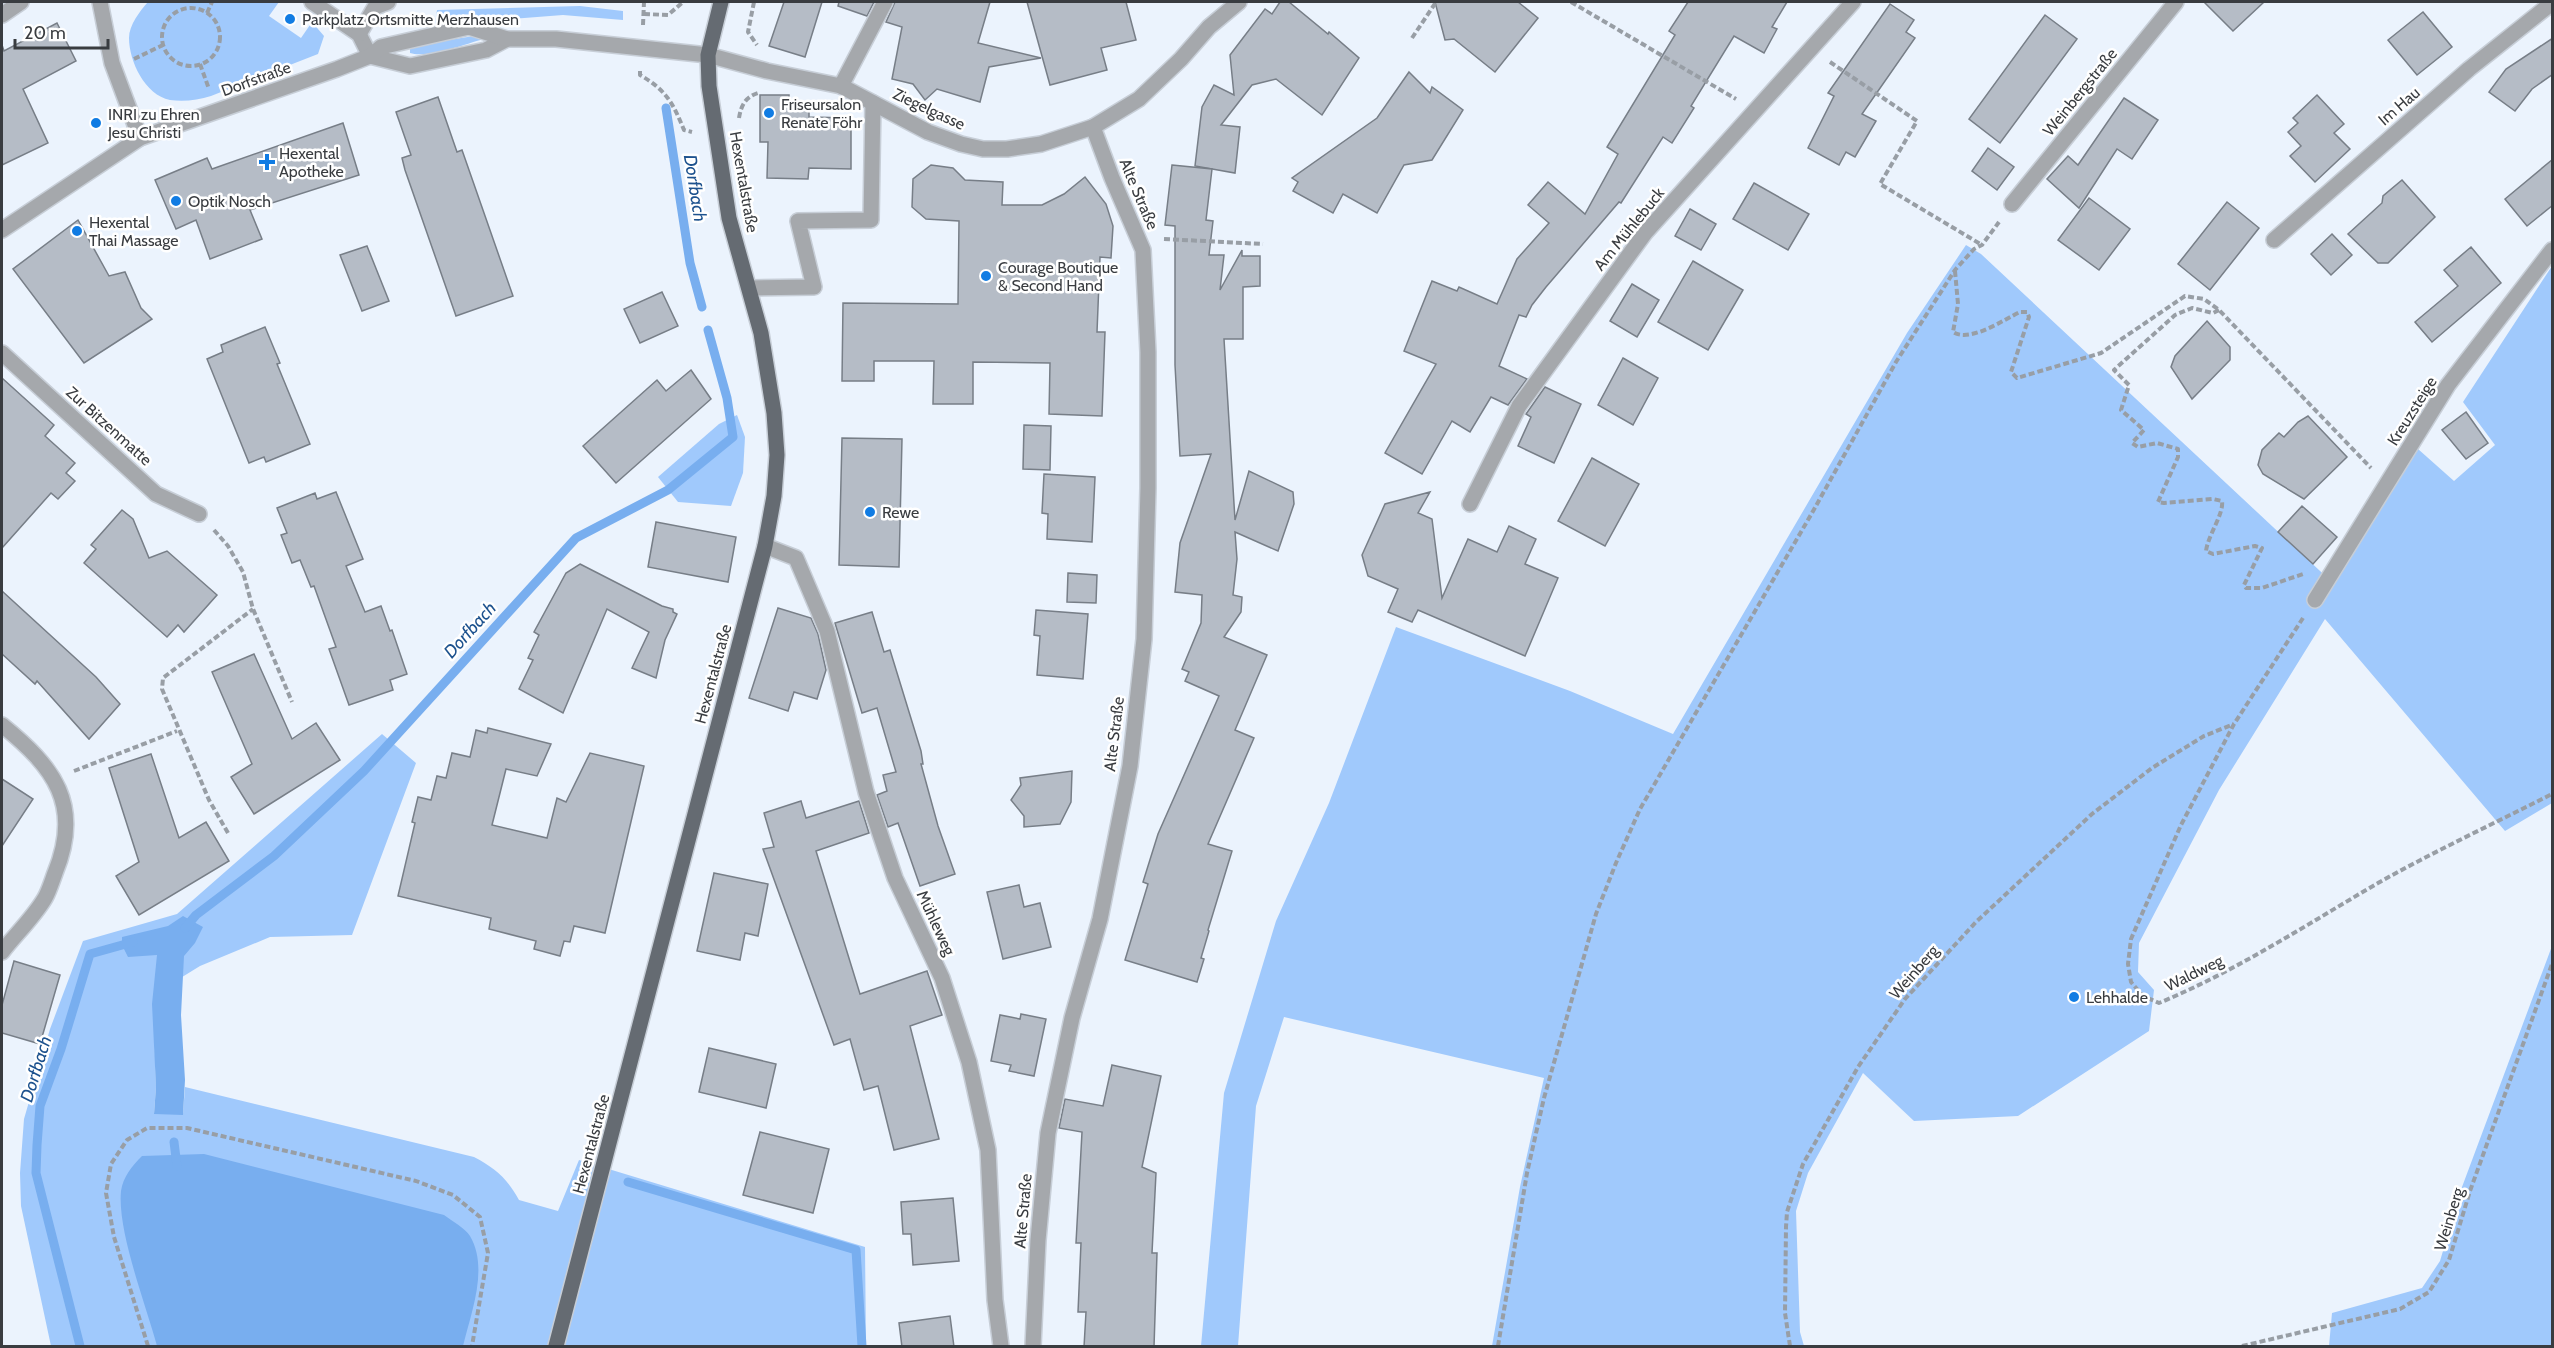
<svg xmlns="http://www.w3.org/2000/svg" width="2554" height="1348" font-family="Cabin,sans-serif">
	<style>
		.green { fill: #a0c9fc }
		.water { fill: #78aeef }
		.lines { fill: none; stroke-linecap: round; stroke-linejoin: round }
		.stream { stroke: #78aeef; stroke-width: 9 }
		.building { fill: #b5bcc6; stroke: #777e87; stroke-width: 1.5 }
		.minor-casing { stroke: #c7ced7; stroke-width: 18 }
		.major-casing { stroke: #c7ced7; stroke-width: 18 }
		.path { stroke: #989ea5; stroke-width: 4; stroke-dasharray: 6 3; stroke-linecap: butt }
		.minor { stroke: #a5a8ac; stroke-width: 15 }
		.major { stroke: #656b72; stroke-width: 15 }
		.poi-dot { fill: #117ce3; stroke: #fff; stroke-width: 2 }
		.labels { text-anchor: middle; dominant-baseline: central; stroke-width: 5; stroke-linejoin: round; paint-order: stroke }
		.poi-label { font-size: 16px; fill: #393c40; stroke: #fff; text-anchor: start }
		.street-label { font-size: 16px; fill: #393c40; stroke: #fff }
		.water-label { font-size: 18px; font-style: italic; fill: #1d528e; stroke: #fff }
	</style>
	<rect width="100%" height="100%" fill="#ebf3fd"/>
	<g class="green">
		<path d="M148 2H279L269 16 301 38 312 22 324 36 318 54 211 96C198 100 184 102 170 100 145 95 129 61 129 38 129 25 140 11 148 2Z"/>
		<path d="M580 6 623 11V20L563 15 435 25 437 10Z"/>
		<path d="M474 36 487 38C468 43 428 59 410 53V46Z"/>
		<path d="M1966 245 1981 254 2334 584 2418 449 2454 481 2495 445 2463 402 2552 266V803L2505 831 2325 619 2219 790 2139 943 2138 972 2154 990 2149 1031 2018 1116 1914 1121 1863 1073 1808 1173 1796 1211 1800 1332 1804 1346H1492L1520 1187 1544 1078 1284 1017 1256 1106 1238 1346H1201L1224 1093 1276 921 1329 803 1396 627 1570 691 1673 734 1907 333Z"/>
		<path d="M737 415 745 437 743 473 731 506 678 502 658 477 719 424Z"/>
		<path d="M382 734 416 763 352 935 270 937 200 966 153 995 156 1087 154 1113 183 1114 185 1087 474 1157C495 1168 507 1178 519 1200L558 1211 579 1160 865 1247 866 1346H51L21 1206 20 1173 24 1119 50 1029 83 941 177 914Z"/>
		<path d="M2552 946V1346H2329L2332 1313 2422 1288 2440 1261 2462 1187Z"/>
	</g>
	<g class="water">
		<path d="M183 916 203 927 195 943 184 956 181 1015 185 1080 183 1115 154 1114 156 1087 152 1004 157 955 128 957 122 945V937L168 926Z"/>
		<path d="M204 1154 444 1215C452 1221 465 1228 470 1236 489 1268 471 1313 463 1346H157C146 1305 117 1231 121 1191 123 1177 132 1166 142 1156Z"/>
	</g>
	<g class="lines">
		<g class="stream">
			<path d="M666 108 690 263 702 307"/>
			<path d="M185 928 196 915 274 856 364 771 576 538 668 490 733 437 727 398 708 330"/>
			<path d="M174 1142 177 1166"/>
			<path d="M628 1182 856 1250 862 1346"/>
			<path d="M80 1346 36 1173 37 1145 40 1106 61 1049 90 954 133 942"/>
		</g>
	</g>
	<g class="building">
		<path d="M784 2H822L805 57 769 46Z"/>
		<path d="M839 2H874L867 16 838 6Z"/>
		<path d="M895 2H990L978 43 1041 58 989 67 980 102 937 89 925 100 913 84 892 79 902 27 886 22Z"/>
		<path d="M1027 2H1126L1136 40 1101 48 1107 70 1050 85Z"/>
		<path d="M1280 2H1289L1328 34 1329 32 1359 58 1322 115 1276 79 1252 85 1221 125 1240 127 1235 173 1195 166 1202 107 1214 85 1234 95 1230 55 1265 9 1272 14Z"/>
		<path d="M1435 2H1518L1538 18 1495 72 1454 39 1445 40Z"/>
		<path d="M1688 2H1787L1772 27 1777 29 1764 53 1734 36 1691 106 1694 108 1672 143 1663 137 1621 203 1619 202 1546 287 1532 305 1526 317 1519 315 1499 366 1527 379 1508 405 1491 397 1470 432 1452 421 1422 474 1385 453 1436 364 1404 351 1432 281 1457 291 1459 287 1497 304 1517 259 1549 223 1528 205 1548 182 1585 214 1618 154 1607 147 1675 35 1669 31Z"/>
		<path d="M2204 2H2264L2233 31Z"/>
		<path d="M1890 4 1914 20 1906 32 1915 38 1862 114 1876 121 1855 157 1846 152 1839 165 1808 148 1834 96 1828 93Z"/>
		<path d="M2423 12 2452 47 2417 75 2388 40Z"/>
		<path d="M2045 15 2077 39 2000 143 1969 119Z"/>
		<path d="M57 23 76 61 23 89 48 143 2 165V45L4 51Z"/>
		<path d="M2553 38V74L2532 89 2515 111 2489 92 2506 69Z"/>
		<path d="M1409 72 1430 93 1432 87 1463 110 1432 160 1404 165 1377 213 1343 194 1333 213 1293 191 1298 182 1292 178 1377 118Z"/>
		<path d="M760 95H789V109L809 110V117L851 118V169L809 168 808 179 767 178 768 142H760Z"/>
		<path d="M2317 95 2344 124 2334 133 2350 149 2315 182 2290 156 2301 146 2288 132 2298 123 2293 118Z"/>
		<path d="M438 97 457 152 462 150 513 296 456 316 405 170 402 158 411 155 396 112Z"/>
		<path d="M2124 98 2158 120 2132 159 2117 149 2079 208 2047 179 2068 156 2078 165Z"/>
		<path d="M343 123 359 175 250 210 262 239 210 259 196 220 176 229 155 180 207 158 212 169Z"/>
		<path d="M1988 148 2014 167 1997 190 1972 171Z"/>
		<path d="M2553 159V205L2527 226 2505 199Z"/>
		<path d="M931 165 953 168 965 180 1003 182 1002 205H1042L1064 194 1085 177 1106 204 1113 226 1111 258 1100 257 1097 332H1105L1102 416 1049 414 1050 363 973 362V404H933L934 361H874V381H842L843 303 958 304 959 221 926 219 912 207 913 179Z"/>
		<path d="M1172 165 1212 169 1206 220 1213 221 1209 255H1224L1220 290 1242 250V256H1260V286L1243 287V339H1224L1235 520 1249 471 1293 492 1294 504 1278 551 1235 532 1237 559 1233 595 1242 597 1241 612 1224 637 1267 655 1235 730 1254 738 1208 844 1232 851 1208 930 1209 931 1201 958 1204 959 1197 982 1125 960 1148 884 1143 882 1158 834 1219 696 1185 681 1189 672 1182 669 1201 623 1202 595 1175 592 1180 543 1211 454 1180 456 1175 365V226L1165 225Z"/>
		<path d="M2402 180 2435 217 2388 263H2378L2348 234 2382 203 2383 196Z"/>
		<path d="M1754 183 1809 214 1788 250 1733 219Z"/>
		<path d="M2089 198 2130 229 2099 270 2058 240Z"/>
		<path d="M2227 202 2259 228 2210 290 2178 264Z"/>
		<path d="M1690 209 1716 224 1701 250 1675 236Z"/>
		<path d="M78 220 109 276 125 272 141 308 152 319 84 363 13 269Z"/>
		<path d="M2332 234 2352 255 2331 275 2311 254Z"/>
		<path d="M367 246 389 301 362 311 340 255Z"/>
		<path d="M2471 247 2501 283 2432 342 2415 322 2458 286 2444 270Z"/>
		<path d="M1693 261 1743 290 1708 350 1658 322Z"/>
		<path d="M1632 284 1659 300 1637 337 1610 321Z"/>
		<path d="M662 292 678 326 640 343 624 309Z"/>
		<path d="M2207 321 2230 347V360L2192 399 2171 367 2175 356Z"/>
		<path d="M265 327 280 363 277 364 310 444 266 462 264 457 249 463 207 359 223 352 221 345Z"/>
		<path d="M1623 358 1658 378 1633 425 1598 405Z"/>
		<path d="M691 370 711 399 616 483 583 446 657 380 666 391Z"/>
		<path d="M2 378 54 425 45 436 75 463 66 473 75 481 58 499 51 493 2 548Z"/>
		<path d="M1545 387 1581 404 1554 463 1518 446 1531 417 1526 414Z"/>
		<path d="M2466 412 2488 443 2466 459 2442 430Z"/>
		<path d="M2308 416 2347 457 2304 499 2263 474 2258 465 2262 450 2279 433 2284 437 2298 422Z"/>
		<path d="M1024 425 1051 426 1050 470 1023 469Z"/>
		<path d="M842 438 902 439 899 567 839 565Z"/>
		<path d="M1592 458 1639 484 1605 546 1558 521Z"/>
		<path d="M1044 474 1095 477 1092 542 1047 539 1048 514 1042 513Z"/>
		<path d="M336 492 363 559 346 566 365 612 381 606 390 631 392 630 407 674 390 680 393 690 349 705 329 649 336 647 314 586 311 587 300 560 292 563 281 535 287 533 277 508 315 493 317 499Z"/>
		<path d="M1430 492 1418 513 1432 519 1442 598 1468 539 1497 552 1509 526 1536 539 1525 564 1558 578 1525 656 1418 610 1412 622 1388 612 1398 589 1368 576 1362 555 1385 504Z"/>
		<path d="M2302 506 2337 537 2313 564 2278 532Z"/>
		<path d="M122 510 133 519 149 558 167 551 217 595 184 632 178 625 167 637 84 563 96 549 91 545Z"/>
		<path d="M656 522 736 537 728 582 648 567Z"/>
		<path d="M580 564 662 606 673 609V612L677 614 665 640 656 678 632 668 649 632 607 609 563 713 519 689 533 660 528 658 539 635 534 632 566 573Z"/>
		<path d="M1068 573 1097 575 1096 603 1067 602Z"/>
		<path d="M2 591 96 677 120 704 89 739 37 681 35 684 2 654Z"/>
		<path d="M778 608 811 618 818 634 826 670 817 699 794 692 788 711 749 698Z"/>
		<path d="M1036 610 1088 614 1083 679 1037 675 1040 636 1034 635Z"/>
		<path d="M872 612 884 652 890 650 921 751 923 764H921L938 826 955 874 920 886 898 823 888 827 877 795 887 791 883 775 896 772 877 708 862 713 835 623Z"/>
		<path d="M254 654 292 739 316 723 340 760 254 814 231 777 252 764 212 672Z"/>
		<path d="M488 728 551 744 537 776 506 769 492 825 547 838 557 798 566 802 590 753 644 766 605 933 574 926 570 942 564 941 560 956 534 949 536 941 489 929 491 918 398 896 415 823 412 822 418 797 431 800 437 776 446 778 452 753 470 757 476 730 487 733Z"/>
		<path d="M151 754 179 838 206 822 229 861 139 915 116 876 139 862 109 768Z"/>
		<path d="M1072 771 1071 802 1060 824 1024 827V816L1011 800 1021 785 1020 778Z"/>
		<path d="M2 779 33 799 2 846Z"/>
		<path d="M801 801 806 818 859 801 869 833 816 851 860 994 927 971 942 1015 910 1026 939 1139 894 1150 878 1086 864 1090 850 1039 834 1045 763 849 774 847 764 813Z"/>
		<path d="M714 873 768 884 758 936 745 933 740 960 697 951Z"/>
		<path d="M1019 885 1024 907 1040 903 1051 947 1003 959 987 892Z"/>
		<path d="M14 961 60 975 40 1044 2 1033V1005Z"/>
		<path d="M1021 1014 1046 1019 1034 1076 1009 1071 1011 1065 991 1061 1000 1015 1020 1019Z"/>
		<path d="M709 1048 776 1064 766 1108 699 1092Z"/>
		<path d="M1112 1065 1161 1076 1142 1167 1156 1173 1152 1253H1157L1154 1347H1084L1086 1312H1078L1081 1243H1076L1082 1132 1059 1128 1065 1099 1103 1106Z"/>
		<path d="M760 1132 829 1149 813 1213 743 1195Z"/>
		<path d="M953 1198 959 1261 913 1265 911 1234H903L901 1202Z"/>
		<path d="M950 1316 954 1347H902L899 1323Z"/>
	</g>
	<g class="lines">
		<defs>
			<g id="minor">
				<path d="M100 2 112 63 140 138"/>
				<path d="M312 2 359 34 370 56"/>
				<path d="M2 15 21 2"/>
				<path d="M359 34 375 7 388 2"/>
				<path d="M370 56 410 66 486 50 507 39"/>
				<path d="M841 86 885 2"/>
				<path d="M2012 204 2176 2"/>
				<path d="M2 230 140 138 337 69 370 56 381 47 469 27 507 39H556L708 55 767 71 841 86 928 132 961 144 983 149H1007L1041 144 1093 127 1139 99 1181 59 1209 27 1239 2"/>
				<path d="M2274 240 2469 69 2552 3"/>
				<path d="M750 288 814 287 798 221 871 220 873 103"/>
				<path d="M2 353 156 494 199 514"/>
				<path d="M1470 504 1519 406 1645 233 1853 2"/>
				<path d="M765 546 796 558 827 631 866 792 895 878 942 978 969 1062 988 1150 995 1300 1001 1346"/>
				<path d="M2315 600 2448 385 2552 250"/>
				<path d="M2 725C54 767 83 805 55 873 52 881 49 891 45 898 34 917 15 935 2 952"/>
				<path d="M1033 1346 1038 1240 1048 1133 1072 1018 1100 919 1130 766 1144 639 1148 488V352L1143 250 1112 178 1093 127"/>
			</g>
			<path id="major" d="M556 1346 765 546 774 496 777 455 774 413 761 333 729 218 709 86 708 55 721 2"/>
		</defs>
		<use href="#minor" class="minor-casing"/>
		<use href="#major" class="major-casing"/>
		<g class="path">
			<path d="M754 2 748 32 757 45"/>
			<path d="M1571 2 1736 99"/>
			<circle cx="191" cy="37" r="29"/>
			<path d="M207 13 212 2"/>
			<path d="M644 14 668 15 683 2"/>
			<path d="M643 25 644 2"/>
			<path d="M1412 38 1436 2"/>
			<path d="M134 59 163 45"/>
			<path d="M1830 62 1917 121 1880 184 1982 245"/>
			<path d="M200 64 209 89"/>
			<path d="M640 71V75C666 90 673 103 684 130L692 132"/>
			<path d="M739 118C741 106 745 97 758 93"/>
			<path d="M1164 239 1263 244"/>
			<path d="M1955 271 1958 304 1953 332C1970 343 2003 320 2020 312H2027L2029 317 2011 372 2017 378 2101 353 2185 296 2204 299 2219 310 2371 468"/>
			<path d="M2219 310 2213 313 2192 308 2175 315 2114 370 2129 385 2121 410 2144 430 2132 443 2138 447 2157 443 2178 449V457L2158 502 2164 503 2213 499 2222 501C2224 514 2208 535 2206 551L2213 554 2255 546 2262 548 2244 585 2246 588H2262L2303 574"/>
			<path d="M214 530 228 546 243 572 253 609 292 702"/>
			<path d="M2303 618 2234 724 2181 825 2131 939 2128 964 2131 982 2143 996 2159 1003C2236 971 2306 925 2378 883 2435 851 2495 823 2552 794"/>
			<path d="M74 771 177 731"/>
			<path d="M228 833 209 800 162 689 163 678 253 609"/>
			<path d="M148 1346 114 1237 106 1193 111 1164 127 1140 147 1128H187L416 1181 453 1195 480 1217 488 1253 472 1346"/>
			<path d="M1498 1346 1527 1173 1544 1098 1596 914 1616 863 1640 809 1812 513 1896 362 1955 270 1974 249 1982 245 1999 222"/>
			<path d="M1790 1346 1785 1313 1786 1227 1787 1212 1803 1164 1858 1067 1905 999 1976 922 2092 814 2152 768 2204 736 2234 724"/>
			<path d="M2242 1346 2400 1309 2429 1292 2449 1260 2470 1191 2552 964"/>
		</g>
		<use href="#minor" class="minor"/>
		<use href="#major" class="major"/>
	</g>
	<g class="poi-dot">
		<circle cx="290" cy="19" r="6"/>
		<circle cx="769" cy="113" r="6"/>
		<circle cx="96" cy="123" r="6"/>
		<path d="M264 153h6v6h6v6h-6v6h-6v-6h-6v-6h6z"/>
		<circle cx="176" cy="201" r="6"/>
		<circle cx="77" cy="231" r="6"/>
		<circle cx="986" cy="276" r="6"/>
		<circle cx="870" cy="512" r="6"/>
		<circle cx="2074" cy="997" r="6"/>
	</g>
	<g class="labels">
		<g class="poi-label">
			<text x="302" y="19">Parkplatz Ortsmitte Merzhausen</text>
			<text x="781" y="104">Friseursalon<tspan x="781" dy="18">Renate Föhr</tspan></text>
			<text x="108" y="114">INRI zu Ehren<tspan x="108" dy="18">Jesu Christi</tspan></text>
			<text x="279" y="153">Hexental<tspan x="279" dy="18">Apotheke</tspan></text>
			<text x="188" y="201">Optik Nosch</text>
			<text x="89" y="222">Hexental<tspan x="89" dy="18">Thai Massage</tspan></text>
			<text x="998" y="267">Courage Boutique<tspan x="998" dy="18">&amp; Second Hand</tspan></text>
			<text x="882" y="512">Rewe</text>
			<text x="2086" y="997">Lehhalde</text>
		</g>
		<g class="street-label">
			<text transform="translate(256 79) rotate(-20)">Dorfstraße</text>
			<text transform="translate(2080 92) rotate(-51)">Weinbergstraße</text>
			<text transform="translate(2399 106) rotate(-41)">Im Hau</text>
			<text transform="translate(929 109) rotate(25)">Ziegelgasse</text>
			<text transform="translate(744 182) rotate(80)">Hexentalstraße</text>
			<text transform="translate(1139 194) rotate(67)">Alte Straße</text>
			<text transform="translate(1629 229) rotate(-51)">Am Mühlebuck</text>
			<text transform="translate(2412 411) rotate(-58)">Kreuzsteige</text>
			<text transform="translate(109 426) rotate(42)">Zur Bitzenmatte</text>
			<text transform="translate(713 674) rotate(-75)">Hexentalstraße</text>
			<text transform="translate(1114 734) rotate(-83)">Alte Straße</text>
			<text transform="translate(936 923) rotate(65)">Mühleweg</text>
			<text transform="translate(1914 972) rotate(-49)">Weinberg</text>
			<text transform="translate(2194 973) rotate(-26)">Waldweg</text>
			<text transform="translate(591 1144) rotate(-75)">Hexentalstraße</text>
			<text transform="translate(1023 1211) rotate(-85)">Alte Straße</text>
			<text transform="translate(2449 1219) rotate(-73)">Weinberg</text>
		</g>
		<g class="water-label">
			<text transform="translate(695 188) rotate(81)">Dorfbach</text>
			<text transform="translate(470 630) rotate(-48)">Dorfbach</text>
			<text transform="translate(36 1069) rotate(-73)">Dorfbach</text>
		</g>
	</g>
	<rect width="2554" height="1348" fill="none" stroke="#393c40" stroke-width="6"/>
	<path d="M15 39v9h93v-9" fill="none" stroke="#393c40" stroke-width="3"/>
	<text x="24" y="39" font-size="18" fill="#393c40" stroke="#ffffff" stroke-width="4.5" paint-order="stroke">20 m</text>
</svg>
